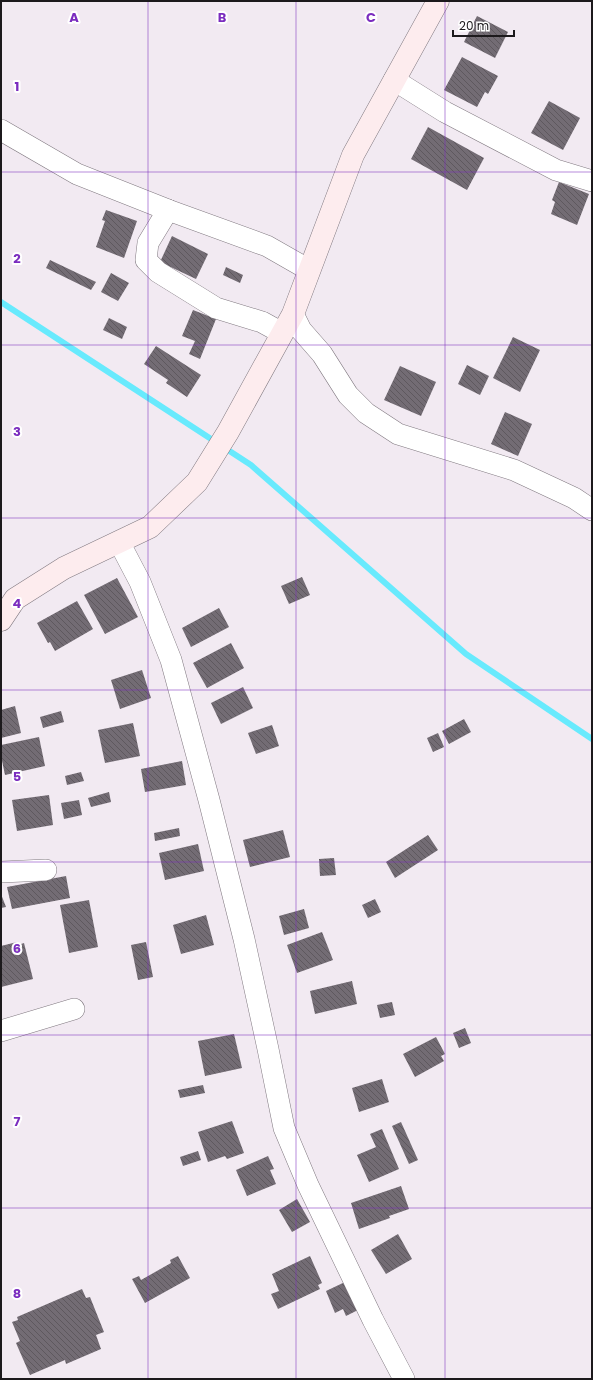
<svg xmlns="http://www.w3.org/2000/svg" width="593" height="1380" font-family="Poppins,sans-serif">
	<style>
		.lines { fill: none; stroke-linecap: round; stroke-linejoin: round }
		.stream { stroke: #68eafd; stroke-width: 6 }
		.building { fill: url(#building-back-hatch) }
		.street-casing { stroke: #807980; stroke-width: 22 }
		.secondary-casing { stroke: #807980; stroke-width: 23 }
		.street { stroke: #fff; stroke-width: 21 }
		.secondary { stroke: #fdecee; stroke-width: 22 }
		.grid { fill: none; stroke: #7b2cbf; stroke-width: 1; stroke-opacity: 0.55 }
		.grid-label { font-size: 13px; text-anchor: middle; font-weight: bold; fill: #7b2cbf; stroke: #fff; stroke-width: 4; stroke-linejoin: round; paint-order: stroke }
	</style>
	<defs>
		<pattern id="building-back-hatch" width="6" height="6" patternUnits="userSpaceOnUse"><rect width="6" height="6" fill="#736c74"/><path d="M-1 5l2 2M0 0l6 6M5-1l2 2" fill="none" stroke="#5e585e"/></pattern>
	</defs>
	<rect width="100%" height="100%" fill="#f2eaf2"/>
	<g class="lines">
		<path class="stream" d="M1 302 251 465 466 654 592 739"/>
	</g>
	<g class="building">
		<path d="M477 16 508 32 495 58 464 42Z"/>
		<path d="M462 57 498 76 488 94 485 92 477 107 444 90Z"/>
		<path d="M549 101 580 118 563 150 531 133Z"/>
		<path d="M428 127 484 158 467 190 411 159Z"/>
		<path d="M559 182 589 194 577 225 551 214 555 202 552 200Z"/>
		<path d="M106 210 137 221 124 258 96 247 105 221 102 220Z"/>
		<path d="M172 236 208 254 196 279 160 262Z"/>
		<path d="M50 260 96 282 91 290 46 268Z"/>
		<path d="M226 267 243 275 240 283 223 275Z"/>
		<path d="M111 273 129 283 118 301 101 292Z"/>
		<path d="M193 310 216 319 200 359 189 354 195 341 182 336Z"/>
		<path d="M109 318 127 327 122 339 103 330Z"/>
		<path d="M513 337 540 350 520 392 493 378Z"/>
		<path d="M156 346 201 375 187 397 166 383 168 380 144 364Z"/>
		<path d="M467 365 489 376 480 395 458 384Z"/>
		<path d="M400 366 436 382 421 416 384 400Z"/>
		<path d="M505 412 532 424 518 456 491 444Z"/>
		<path d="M302 577 310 595 289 604 281 586Z"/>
		<path d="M117 578 138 617 105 634 84 595Z"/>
		<path d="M77 601 93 629 55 651 50 642 48 643 37 623Z"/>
		<path d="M219 608 229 627 191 647 182 628Z"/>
		<path d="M231 643 244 668 207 688 193 663Z"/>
		<path d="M142 670 151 698 120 709 111 680Z"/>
		<path d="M243 687 253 708 221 724 211 703Z"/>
		<path d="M15 706 21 733 1 738V710Z"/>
		<path d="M61 711 64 722 43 728 40 717Z"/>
		<path d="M464 719 471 732 449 744 442 731Z"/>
		<path d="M133 723 140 756 105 763 98 730Z"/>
		<path d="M272 725 279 746 256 754 248 733Z"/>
		<path d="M438 733 444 747 433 752 427 738Z"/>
		<path d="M39 737 45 766 5 775 1 756V745Z"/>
		<path d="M182 761 186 785 145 792 141 769Z"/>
		<path d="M81 772 84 781 67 785 65 776Z"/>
		<path d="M109 792 111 802 91 807 88 798Z"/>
		<path d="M49 795 53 825 17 831 12 800Z"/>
		<path d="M79 800 82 815 64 819 61 803Z"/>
		<path d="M179 828 180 836 155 841 154 833Z"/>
		<path d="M283 830 290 857 250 867 243 840Z"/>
		<path d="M428 835 438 850 395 878 386 862Z"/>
		<path d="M198 844 204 871 165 880 159 853Z"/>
		<path d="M334 858 336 875 320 876 319 859Z"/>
		<path d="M66 876 70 898 12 909 7 887Z"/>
		<path d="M1 894 6 907 1 908Z"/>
		<path d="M375 899 381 912 368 918 362 905Z"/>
		<path d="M89 900 98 947 69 953 60 905Z"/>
		<path d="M304 909 309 928 284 935 279 916Z"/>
		<path d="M206 915 214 945 181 954 173 925Z"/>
		<path d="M322 932 333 960 297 973 287 945Z"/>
		<path d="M17 942 18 945 24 943 33 979 1 987V946Z"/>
		<path d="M146 942 153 977 138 980 131 945Z"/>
		<path d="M352 981 357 1004 315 1014 310 991Z"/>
		<path d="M392 1002 395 1015 380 1018 377 1005Z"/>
		<path d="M465 1028 471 1043 459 1048 453 1033Z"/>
		<path d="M234 1034 242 1068 205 1076 198 1041Z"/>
		<path d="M436 1037 445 1054 441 1056 444 1061 415 1077 403 1054Z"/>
		<path d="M382 1079 389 1102 359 1112 352 1088Z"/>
		<path d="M203 1085 205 1093 180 1098 178 1090Z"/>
		<path d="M232 1121 244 1153 227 1159 225 1156 208 1162 198 1132Z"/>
		<path d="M401 1122 418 1160 409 1164 392 1126Z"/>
		<path d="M382 1129 399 1169 369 1182 357 1155 376 1147 370 1134Z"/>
		<path d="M198 1151 201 1160 183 1166 180 1157Z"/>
		<path d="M268 1156 274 1169 270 1170 276 1184 247 1196 236 1170Z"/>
		<path d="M401 1186 409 1209 389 1216 390 1218 359 1229 351 1203Z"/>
		<path d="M297 1199 310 1222 292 1232 279 1210Z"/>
		<path d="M398 1234 412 1259 386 1274 371 1250Z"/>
		<path d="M178 1256 190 1278 145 1303 132 1279 139 1276 141 1280 171 1263 170 1260Z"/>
		<path d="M310 1256 322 1283 318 1285 320 1289 278 1309 271 1294 279 1291 272 1274Z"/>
		<path d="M345 1282 358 1310 346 1316 343 1309 335 1313 326 1291Z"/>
		<path d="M82 1289 86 1298 90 1297 104 1332 96 1335 101 1349 66 1364 65 1360 30 1375 16 1343 20 1341 12 1322 18 1320 17 1317Z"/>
	</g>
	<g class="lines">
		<defs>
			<g id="street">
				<path d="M394 80 445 112 556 170 592 181"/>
				<path d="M1 130 77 174 168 210 267 246 309 270"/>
				<path d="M168 210 148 243 146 260 158 272 216 308 262 322 282 333"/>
				<path d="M293 314 301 330 322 354 348 395 366 413 398 434 514 470 574 498 592 510"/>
				<path d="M119 542 140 582 171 660 209 800 244 939 268 1049 284 1128 308 1185 373 1320 404 1379"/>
				<path d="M1 872 46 870"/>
				<path d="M1 1031 74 1009"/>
			</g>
			<path id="secondary" d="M1 620 15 599 64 568 150 527 197 482 228 432 293 314 353 155 438 1"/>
		</defs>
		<use href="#street" class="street-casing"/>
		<use href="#secondary" class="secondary-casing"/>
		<use href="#street" class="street"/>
		<use href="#secondary" class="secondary"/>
	</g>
	<path class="grid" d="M148 1V1379M296 1V1379M445 1V1379M1 172H592M1 345H592M1 518H592M1 690H592M1 862H592M1 1035H592M1 1208H592"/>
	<g class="grid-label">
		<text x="74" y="22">A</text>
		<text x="222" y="22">B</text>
		<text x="371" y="22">C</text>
		<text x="17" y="91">1</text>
		<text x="17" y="263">2</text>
		<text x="17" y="436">3</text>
		<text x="17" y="608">4</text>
		<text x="17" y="781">5</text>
		<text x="17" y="953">6</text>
		<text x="17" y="1126">7</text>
		<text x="17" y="1298">8</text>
	</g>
	<rect width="593" height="1380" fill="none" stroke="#1c191c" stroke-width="4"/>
	<path d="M453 30v6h61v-6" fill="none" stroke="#1c191c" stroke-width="2"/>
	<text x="459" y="30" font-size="12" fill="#1c191c" stroke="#ffffff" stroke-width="3" paint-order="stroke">20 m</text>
</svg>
